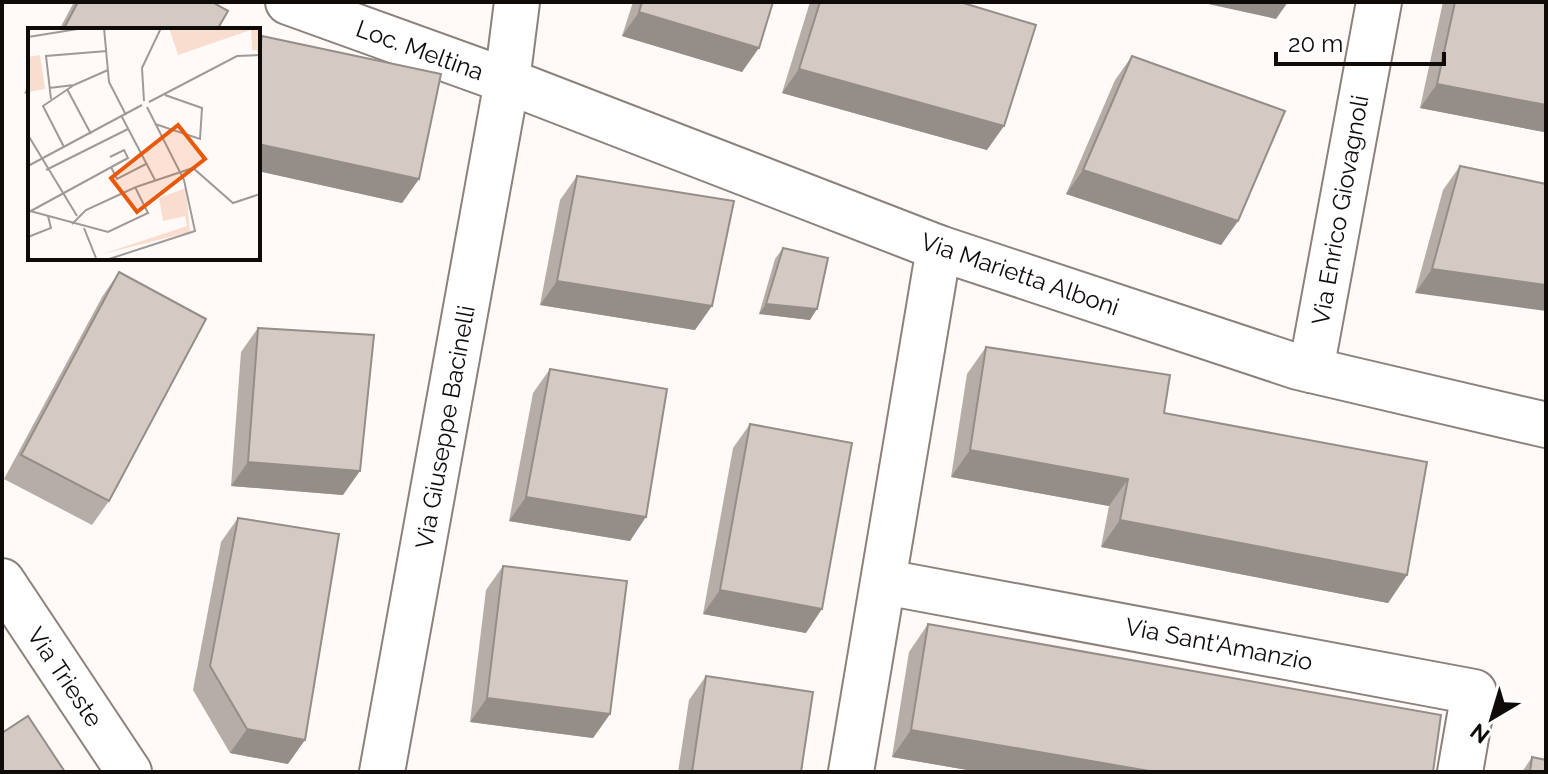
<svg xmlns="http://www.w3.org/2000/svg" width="1548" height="774" font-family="Raleway,sans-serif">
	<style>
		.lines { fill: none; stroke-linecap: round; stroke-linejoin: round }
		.street-casing { stroke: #8c817b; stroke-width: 48 }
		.street { stroke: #fff; stroke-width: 44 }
		.wall { fill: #b7ada8 }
		.shaded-wall { fill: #958d88 }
		.building { fill: #d5c9c3; stroke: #958d88; stroke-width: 2 }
		.labels { text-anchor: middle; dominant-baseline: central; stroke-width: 6; stroke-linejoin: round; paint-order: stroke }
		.street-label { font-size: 24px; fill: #0f0b09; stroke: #fff }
		.inset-road { fill: none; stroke: #9f9a98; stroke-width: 2 }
		.view { fill: #e8590c; fill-opacity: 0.15; stroke: #e8590c; stroke-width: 4 }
		.inset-edge { fill: none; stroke: #0f0b09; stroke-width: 4 }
	</style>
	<rect width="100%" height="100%" fill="#fffaf7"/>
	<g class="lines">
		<defs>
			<g id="street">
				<path d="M288 2 507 81 939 248 1298 367 1546 425"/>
				<path d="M1311 370 1379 2"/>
				<path d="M2 581 129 772"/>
				<path d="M885 582 1474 692 1460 772"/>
				<path d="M382 772 507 81 517 2"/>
				<path d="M851 772 939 248"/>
			</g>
		</defs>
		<use href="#street" class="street-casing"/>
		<use href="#street" class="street"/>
	</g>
	<g class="wall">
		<path d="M74 2H212L217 30H59Z"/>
		<path d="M633 2H773L742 72 622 36Z"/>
		<path d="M810 2H960L987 150 782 93Z"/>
		<path d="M1443 2H1546V128L1544 132 1420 108Z"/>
		<path d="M262 36 419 179 402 203 258 171V42Z"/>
		<path d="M1132 56 1238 221 1221 245 1066 194 1115 80Z"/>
		<path d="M30 83V96L24 93Z"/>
		<path d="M1460 166 1546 184 1415 293 1443 190Z"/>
		<path d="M577 176 695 330 540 305 560 200Z"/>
		<path d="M783 248 810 320 759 314 775 259Z"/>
		<path d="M119 272 109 501 92 525 4 479 102 297Z"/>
		<path d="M258 328 343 495 231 486 241 352Z"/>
		<path d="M986 347 1164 413 1407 575 1388 603 1101 547 1109 506 951 477 967 374Z"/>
		<path d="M550 369 630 541 509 521 533 393Z"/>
		<path d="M750 424 806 633 703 614 733 448Z"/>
		<path d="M238 518 288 764 230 753 193 690 221 542Z"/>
		<path d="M503 566 610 714 593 738 470 722 486 590Z"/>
		<path d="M928 624 1433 772H979L892 757 909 652Z"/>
		<path d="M706 676 801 772H678L689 700Z"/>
		<path d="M1532 757 1546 772H1522Z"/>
	</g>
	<g class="shaded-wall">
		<path d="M1199 2H1288L1276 19Z"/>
		<path d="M639 12 759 48 742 72 622 36Z"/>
		<path d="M799 69 1004 126 987 150 782 93Z"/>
		<path d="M1437 84 1546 105V128L1544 132 1420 108Z"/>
		<path d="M258 144 419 179 402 203 258 171Z"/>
		<path d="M1083 170 1238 221 1221 245 1066 194Z"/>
		<path d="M1432 269 1546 285V311L1415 293Z"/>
		<path d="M557 281 712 306 695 330 540 305Z"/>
		<path d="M766 304 817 309 810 320 759 314Z"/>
		<path d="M970 450 1128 479 1109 506 951 477Z"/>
		<path d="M248 462 360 471 343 495 231 486Z"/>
		<path d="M526 497 646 517 630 541 509 521Z"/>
		<path d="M1120 520 1407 575 1388 603 1101 547Z"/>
		<path d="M720 590 822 609 806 633 703 614Z"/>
		<path d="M487 698 610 714 593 738 470 722Z"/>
		<path d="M247 729 305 740 288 764 230 753Z"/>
		<path d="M911 730 1155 772H979L892 757Z"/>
	</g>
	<g class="building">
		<path d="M78 2H212L228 11 217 30H63Z"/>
		<path d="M642 2H773L759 48 639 12Z"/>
		<path d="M820 2H960L1036 25 1004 126 799 69Z"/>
		<path d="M1455 2H1546V105L1437 84Z"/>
		<path d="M262 36 441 74 419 179 258 144V57Z"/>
		<path d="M1132 56 1285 111 1238 221 1083 170Z"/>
		<path d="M1460 166 1546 184V285L1432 269Z"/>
		<path d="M577 176 734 201 712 306 557 281Z"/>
		<path d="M783 248 828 258 817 309 766 304Z"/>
		<path d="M119 272 206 319 109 501 21 455Z"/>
		<path d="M258 328 374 335 360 471 248 462Z"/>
		<path d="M986 347 1170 375 1164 413 1427 462 1407 575 1120 520 1128 479 970 450Z"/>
		<path d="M550 369 667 389 646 517 526 497Z"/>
		<path d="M750 424 852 443 822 609 720 590Z"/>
		<path d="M238 518 339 534 305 740 247 729 210 666Z"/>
		<path d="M503 566 627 581 610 714 487 698Z"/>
		<path d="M928 624 1441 715 1433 772H1155L911 730Z"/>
		<path d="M706 676 813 692 801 772H692Z"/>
		<path d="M28 716 65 772H2V733Z"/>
		<path d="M1532 757 1546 760V772H1530Z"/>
	</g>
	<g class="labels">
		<g class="street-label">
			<text transform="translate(420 50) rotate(20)">Loc. Meltina</text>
			<text transform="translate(1340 210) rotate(-80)">Via Enrico Giovagnoli</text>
			<text transform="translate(1020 274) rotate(19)">Via Marietta Alboni</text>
			<text transform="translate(445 427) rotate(-80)">Via Giuseppe Bacinelli</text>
			<text transform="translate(1219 644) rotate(11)">Via Sant'Amanzio</text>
			<text transform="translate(65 677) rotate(56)">Via Trieste</text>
		</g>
	</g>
	<g transform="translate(28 28)">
		<rect width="232" height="232" fill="#fffaf7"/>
		<path d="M141 0H232V23L224 22 223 2 150 27ZM12 27 17 61 0 64V29ZM158 160 162 204 71 227 159 198 157 188 135 193 131 170Z" fill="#f9ded0"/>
		<path class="inset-road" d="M76 0 81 54 98 87M0 9 56 0M21 60 46 57 80 42M39 61 63 106M23 71 18 28 79 23M116 73 114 40 133 0M121 74 209 28 232 27M94 89 127 152M127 96 172 111 174 80 137 67M0 107 49 188M36 119 15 78 46 57M0 138 114 77M83 139 89 151 118 136M18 142 100 101M2 183 80 204 120 185 107 159M1 184 100 130 96 122 82 129M44 196 58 182 108 159 165 140 205 175 232 166M56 200 68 230M0 209 23 200 20 188M78 232 167 203 156 152 119 79"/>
		<path class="view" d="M150 97 177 131 109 184 83 150Z"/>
		<rect width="232" height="232" class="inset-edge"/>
	</g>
	<rect width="1548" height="774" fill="none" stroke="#0f0b09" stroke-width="8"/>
	<g transform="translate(1492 718) rotate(218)" stroke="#ffffff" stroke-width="6" paint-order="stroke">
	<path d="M0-6L14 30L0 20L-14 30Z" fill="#0f0b09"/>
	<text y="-12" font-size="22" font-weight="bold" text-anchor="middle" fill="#0f0b09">N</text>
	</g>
	<path d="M1276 52v12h168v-12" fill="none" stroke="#0f0b09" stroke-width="4"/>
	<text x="1288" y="52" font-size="24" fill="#0f0b09" stroke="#ffffff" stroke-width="6" paint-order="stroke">20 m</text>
</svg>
